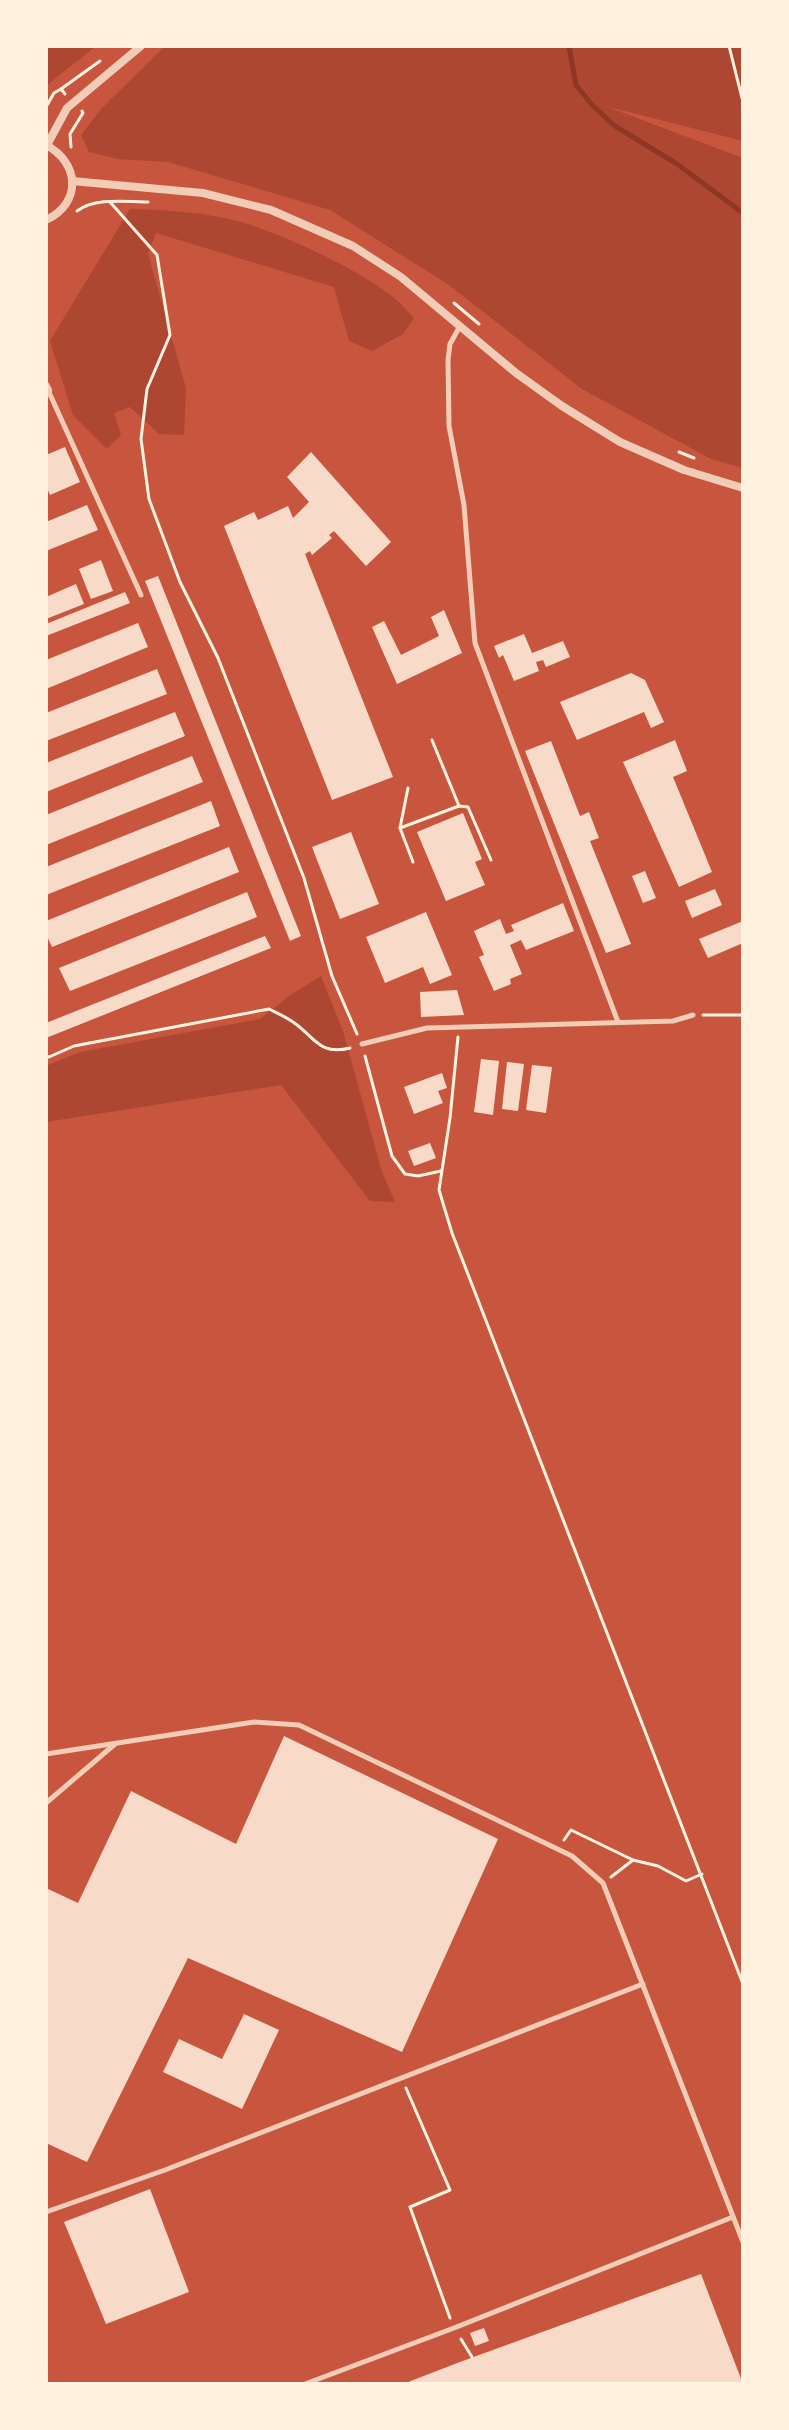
<svg xmlns="http://www.w3.org/2000/svg" width="789" height="2430" font-family="Mulish,sans-serif">
	<style>
		.green { fill: #ae4732 }
		.lines { fill: none; stroke-linecap: round; stroke-linejoin: round }
		.stream { stroke: #8f3625; stroke-width: 5 }
		.building { fill: #f7dbc8 }
		.path { stroke: #fff3e0; stroke-width: 3 }
		.service { stroke: #f1ccb7; stroke-width: 5 }
		.minor { stroke: #f1ccb7; stroke-width: 8 }
	</style>
	<rect width="100%" height="100%" fill="#c8553d"/>
	<g class="green">
		<path d="M46 46H96L46 86Z"/>
		<path d="M165 46H743V141L605 106 743 158V468L711 459 582 389 449 285 330 210 168 162 118 159 89 152 81 135 101 109Z"/>
		<path d="M130 209C167 210 205 212 241 222 288 236 353 267 392 296 400 302 407 311 414 318L403 334 372 351 349 341 334 287 156 233 148 254 186 388 184 435 159 434 130 407 114 413 121 435 107 449 73 415 50 341Z"/>
		<path d="M321 976 343 1031 382 1172 395 1202 370 1201 281 1085 46 1122V1066L80 1052 260 1019 292 994Z"/>
	</g>
	<g class="lines">
		<path class="stream" d="M569 46 576 85 593 106 615 126 677 164 743 213"/>
	</g>
	<g class="building">
		<path d="M65 447 80 482 50 495 46 486V455Z"/>
		<path d="M311 452 391 542 366 566 334 531 329 535 332 538 312 555 310 551 305 554 393 777 332 800 224 526 254 512 258 520 288 506 293 518 309 502 287 477Z"/>
		<path d="M87 505 98 530 46 551V522Z"/>
		<path d="M101 560 113 591 91 599 79 569Z"/>
		<path d="M158 576 301 936 290 941 145 581Z"/>
		<path d="M76 584 84 604 46 619V597Z"/>
		<path d="M125 592 130 603 46 636V624Z"/>
		<path d="M444 610 462 653 397 684 372 627 384 621 401 655 439 636 431 617Z"/>
		<path d="M138 623 148 647 46 689V660Z"/>
		<path d="M524 634 532 653 563 641 570 657 546 667 543 660 536 662 539 671 514 681 503 655 499 658 494 646Z"/>
		<path d="M157 669 167 694 46 741V713Z"/>
		<path d="M631 673 645 680 664 722 651 728 644 712 577 740 560 702Z"/>
		<path d="M175 712 185 736 46 792V763Z"/>
		<path d="M675 740 687 771 673 777 712 872 679 887 623 762Z"/>
		<path d="M551 741 580 816 589 812 599 838 590 841 631 944 606 953 525 751Z"/>
		<path d="M192 756 203 782 46 845V815Z"/>
		<path d="M211 801 220 826 46 895V867Z"/>
		<path d="M463 813 482 859 475 862 485 885 446 901 417 832Z"/>
		<path d="M351 832 379 904 340 919 312 847Z"/>
		<path d="M229 847 239 872 52 947 46 934V921Z"/>
		<path d="M645 871 656 898 643 903 632 876Z"/>
		<path d="M715 889 722 905 692 918 685 901Z"/>
		<path d="M247 892 257 917 70 991 59 968Z"/>
		<path d="M563 903 574 931 526 950 521 940 510 945 522 974 510 979 511 984 494 991 479 957 484 955 474 931 500 919 506 934 514 931 511 925Z"/>
		<path d="M426 912 452 975 430 984 423 967 385 983 366 937Z"/>
		<path d="M743 921V943L708 958 699 939Z"/>
		<path d="M265 936 271 948 46 1038V1023Z"/>
		<path d="M457 990 464 1015 421 1017 420 992Z"/>
		<path d="M481 1059 499 1061 493 1115 474 1112Z"/>
		<path d="M507 1062 524 1064 518 1111 502 1109Z"/>
		<path d="M532 1065 552 1067 546 1113 526 1110Z"/>
		<path d="M442 1073 447 1088 438 1091 443 1103 414 1114 404 1087Z"/>
		<path d="M430 1143 436 1158 414 1166 408 1151Z"/>
		<path d="M284 1736 498 1839 402 2052 188 1958 87 2162 46 2143V1888L78 1903 131 1791 236 1844Z"/>
		<path d="M244 2014 279 2030 242 2109 163 2072 179 2039 222 2059Z"/>
		<path d="M150 2189 189 2292 106 2324 64 2222Z"/>
		<path d="M701 2274 743 2384H403L460 2362Z"/>
		<path d="M484 2328 489 2341 475 2346 470 2333Z"/>
	</g>
	<g class="lines">
		<g class="path">
			<path d="M729 46 743 102"/>
			<path d="M61 89 100 61"/>
			<path d="M46 107 54 93 61 89 65 94"/>
			<path d="M71 147 70 134 83 113 82 111"/>
			<path d="M110 202 157 255 170 335 147 389 141 439 149 499 180 582 218 658 304 878 332 976 357 1034"/>
			<path d="M77 211C96 197 126 202 148 202"/>
			<path d="M454 303 479 324"/>
			<path d="M679 452 694 458"/>
			<path d="M408 788 400 828 413 862"/>
			<path d="M459 806 468 807 491 860"/>
			<path d="M400 828 459 806 432 740"/>
			<path d="M703 1015H743"/>
			<path d="M458 1037 450 1118 439 1190 452 1233 743 1984"/>
			<path d="M46 1056 49 1057 74 1046 269 1009C277 1013 286 1017 293 1022 315 1037 319 1056 350 1048"/>
			<path d="M365 1056 392 1156 405 1174 418 1176 441 1171"/>
			<path d="M564 1840 571 1830 633 1860 658 1866 686 1881 702 1874"/>
			<path d="M611 1877 633 1860"/>
			<path d="M406 2088 450 2190 410 2207 450 2318"/>
			<path d="M461 2339 472 2357"/>
		</g>
		<g class="service">
			<path d="M460 326 450 344 448 360 449 426 464 505 475 643 618 1022"/>
			<path d="M48 390 141 595"/>
			<path d="M362 1044 427 1028 673 1021 693 1015"/>
			<path d="M46 1754 254 1722 299 1725 572 1856 603 1883 743 2242"/>
			<path d="M46 1803 115 1744"/>
			<path d="M46 2212 165 2170 643 1984"/>
			<path d="M305 2384 454 2328 733 2217"/>
		</g>
		<g class="minor">
			<path d="M46 145C80 163 82 203 46 220"/>
			<path d="M47 145 67 108 141 46"/>
			<path d="M72 181 203 193 271 210 353 246 401 277 516 373 562 406 620 442 684 470 743 488"/>
			<path d="M46 386 48 390"/>
		</g>
	</g>
	<rect width="789" height="2430" fill="none" stroke="#fff3e0" stroke-width="96"/>
</svg>
